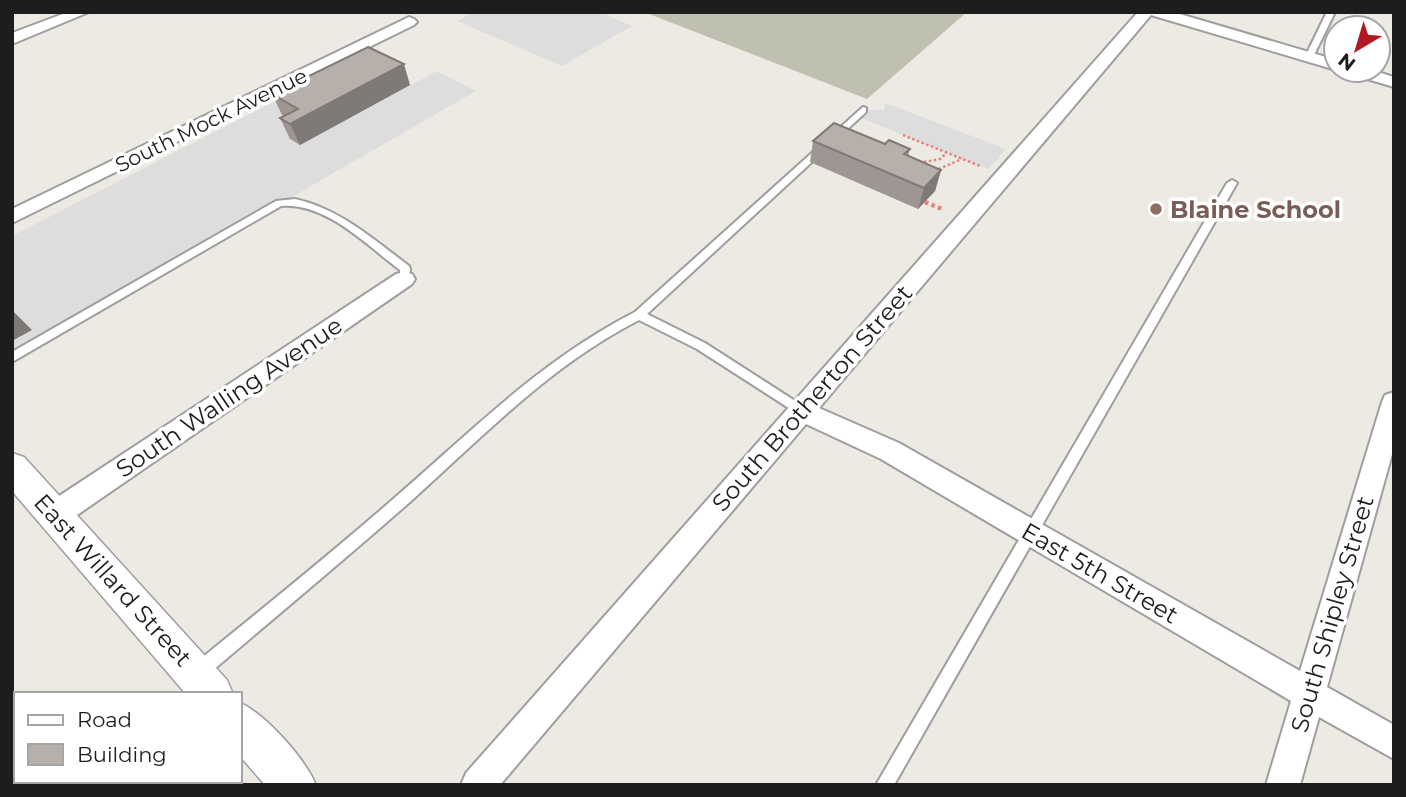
<svg xmlns="http://www.w3.org/2000/svg" width="1406" height="797" font-family="Montserrat,sans-serif">
	<style>
		.construction { fill: #c0c0b1 }
		.parking { fill: #ddd }
		.lines { fill: none; stroke-linecap: round; stroke-linejoin: round }
		.service-casing { stroke: #9e9e9e; stroke-width: 4 }
		.minor-casing { stroke: #9e9e9e; stroke-width: 4 }
		.tertiary-casing { stroke: #9e9e9e; stroke-width: 3 }
		.path-far1 { stroke: #e8817a; stroke-width: 2.5; stroke-dasharray: 2.5 2.5; stroke-linecap: butt }
		.path { stroke: #e8817a; stroke-width: 4.5; stroke-dasharray: 3.5 3.5; stroke-linecap: butt }
		.service { fill: #fff; fill-rule: evenodd }
		.minor { fill: #fff; fill-rule: evenodd }
		.tertiary { fill: #fff; fill-rule: evenodd }
		.wall { fill: #9d9692 }
		.shaded-wall { fill: #7f7a77 }
		.building { fill: #b6afaa; stroke: #7f7a77; stroke-width: 2 }
		.education-dot { fill: #8d6e63; stroke: #fff; stroke-width: 2.5 }
		.labels { text-anchor: middle; dominant-baseline: central; stroke-width: 7; stroke-linejoin: round; paint-order: stroke }
		.far-street-label { font-size: 21px; fill: #1d1d1d; stroke: #fff }
		.education-label { font-size: 24px; font-weight: bold; fill: #785e54; stroke: #fff; text-anchor: start }
		.street-label { font-size: 24px; fill: #1d1d1d; stroke: #fff }
	</style>
	<rect width="100%" height="100%" fill="#edeae4"/>
	<path class="construction" d="M644 12H967L867 99Z"/>
	<g class="parking">
		<path d="M474 12H600L632 26 562 66 457 21Z"/>
		<path d="M357 59 283 115 307 130 291 140 300 145 437 71 476 91 12 358V341L32 330 12 310V236Z"/>
		<path d="M885 103 1006 149 988 169 856 116 863 110H884Z"/>
	</g>
	<g class="lines">
		<defs>
			<g id="service">
				<path d="M1327 12H1335L1313 57 1306 59 1305 57Z"/>
				<path d="M863 107 866 108V112L647 314 705 343 806 408 808 411 806 414H798L697 349 639 320C551 365 484 435 411 501 343 561 274 618 205 677L199 679 193 677 191 671 193 665C262 609 332 553 399 494 476 427 543 359 635 312Z"/>
				<path d="M1232 180 1237 183 894 785H876L1227 183Z"/>
				<path d="M295 199C340 209 373 239 409 266L410 269 408 282H400V270C365 244 327 203 281 206L12 362V352L276 201Z"/>
			</g>
			<g id="minor">
				<path d="M68 12H89L12 44V33Z"/>
				<path d="M1138 12H1173L1336 60V70L1151 15 819 408 899 443 1300 671 1382 402 1385 395 1394 392V447L1327 687 1394 725V759L1319 717 1300 785H1266L1291 701 881 459 806 424 500 785H461L466 773Z"/>
				<path d="M409 17 414 19 417 22 414 25 12 223V209Z"/>
				<path d="M1345 70H1371L1394 77V87L1347 73Z"/>
				<path d="M404 272 412 274 415 279 412 284 64 524 54 527 44 524 40 515 44 506 396 274Z"/>
			</g>
			<g id="tertiary">
				<path d="M12 453 24 457 227 680 233 694H186L12 491Z"/>
				<path d="M240 703C266 714 305 759 316 785H265L240 756Z"/>
			</g>
		</defs>
		<use href="#service" class="service-casing"/>
		<use href="#minor" class="minor-casing"/>
		<use href="#tertiary" class="tertiary-casing"/>
		<g class="path-far1">
			<path d="M903 135 980 166"/>
			<path d="M919 163 940 159 947 153"/>
			<path d="M934 171 962 159"/>
		</g>
		<path class="path" d="M925 202 942 209"/>
		<use href="#service" class="service"/>
		<use href="#minor" class="minor"/>
		<use href="#tertiary" class="tertiary"/>
	</g>
	<g class="wall">
		<path d="M410 85 300 145 290 139 280 118 284 116 282 115 272 94Z"/>
		<path d="M813 141 885 144 910 149 908 156 941 170 935 191 918 209 810 162Z"/>
	</g>
	<g class="shaded-wall">
		<path d="M404 64 410 85 300 145 290 124Z"/>
		<path d="M941 170 935 191 918 209 924 188Z"/>
		<path d="M12 310 32 330 12 341Z"/>
	</g>
	<g class="building">
		<path d="M368 47 404 64 290 124 280 118 298 109 272 94Z"/>
		<path d="M834 123 885 144 889 140 910 149 904 154 941 170 924 188 813 141Z"/>
	</g>
	<circle class="education-dot" cx="1156" cy="209" r="7"/>
	<g class="labels">
		<g class="far-street-label">
			<text transform="translate(211 120) rotate(-26)">South Mock Avenue</text>
		</g>
		<g class="education-label">
			<text x="1170" y="209">Blaine School</text>
		</g>
		<g class="street-label">
			<text transform="translate(229 397) rotate(-34)">South Walling Avenue</text>
			<text transform="translate(812 398) rotate(-49)">South Brotherton Street</text>
			<text transform="translate(1100 573) rotate(30)">East 5th Street</text>
			<text transform="translate(113 580) rotate(48)">East Willard Street</text>
			<text transform="translate(1332 614) rotate(-74)">South Shipley Street</text>
		</g>
	</g>
	<rect width="1406" height="797" fill="none" stroke="#1d1d1d" stroke-width="28"/>
	<rect x="14" y="692" width="228" height="91" fill="#ffffff" stroke="#a5a5a5" stroke-width="2"/>
	<rect x="28" y="715" width="35" height="10" fill="#ffffff" stroke="#a5a5a5" stroke-width="2"/>
	<text x="77" y="727" font-size="21" fill="#1d1d1d">Road</text>
	<rect x="28" y="744" width="35" height="21" fill="#b6afaa" stroke="#a5a5a5" stroke-width="2"/>
	<text x="77" y="762" font-size="21" fill="#1d1d1d">Building</text>
	<g transform="translate(1357 49) rotate(218)"><circle r="33" fill="#ffffff" stroke="#a5a5a5" stroke-width="2"/>
	<path d="M0-5L12 26L0 18L-12 26Z" fill="#b2181f"/>
	<text y="-10" font-size="19" font-weight="bold" text-anchor="middle" fill="#1d1d1d">N</text>
	</g>
</svg>
